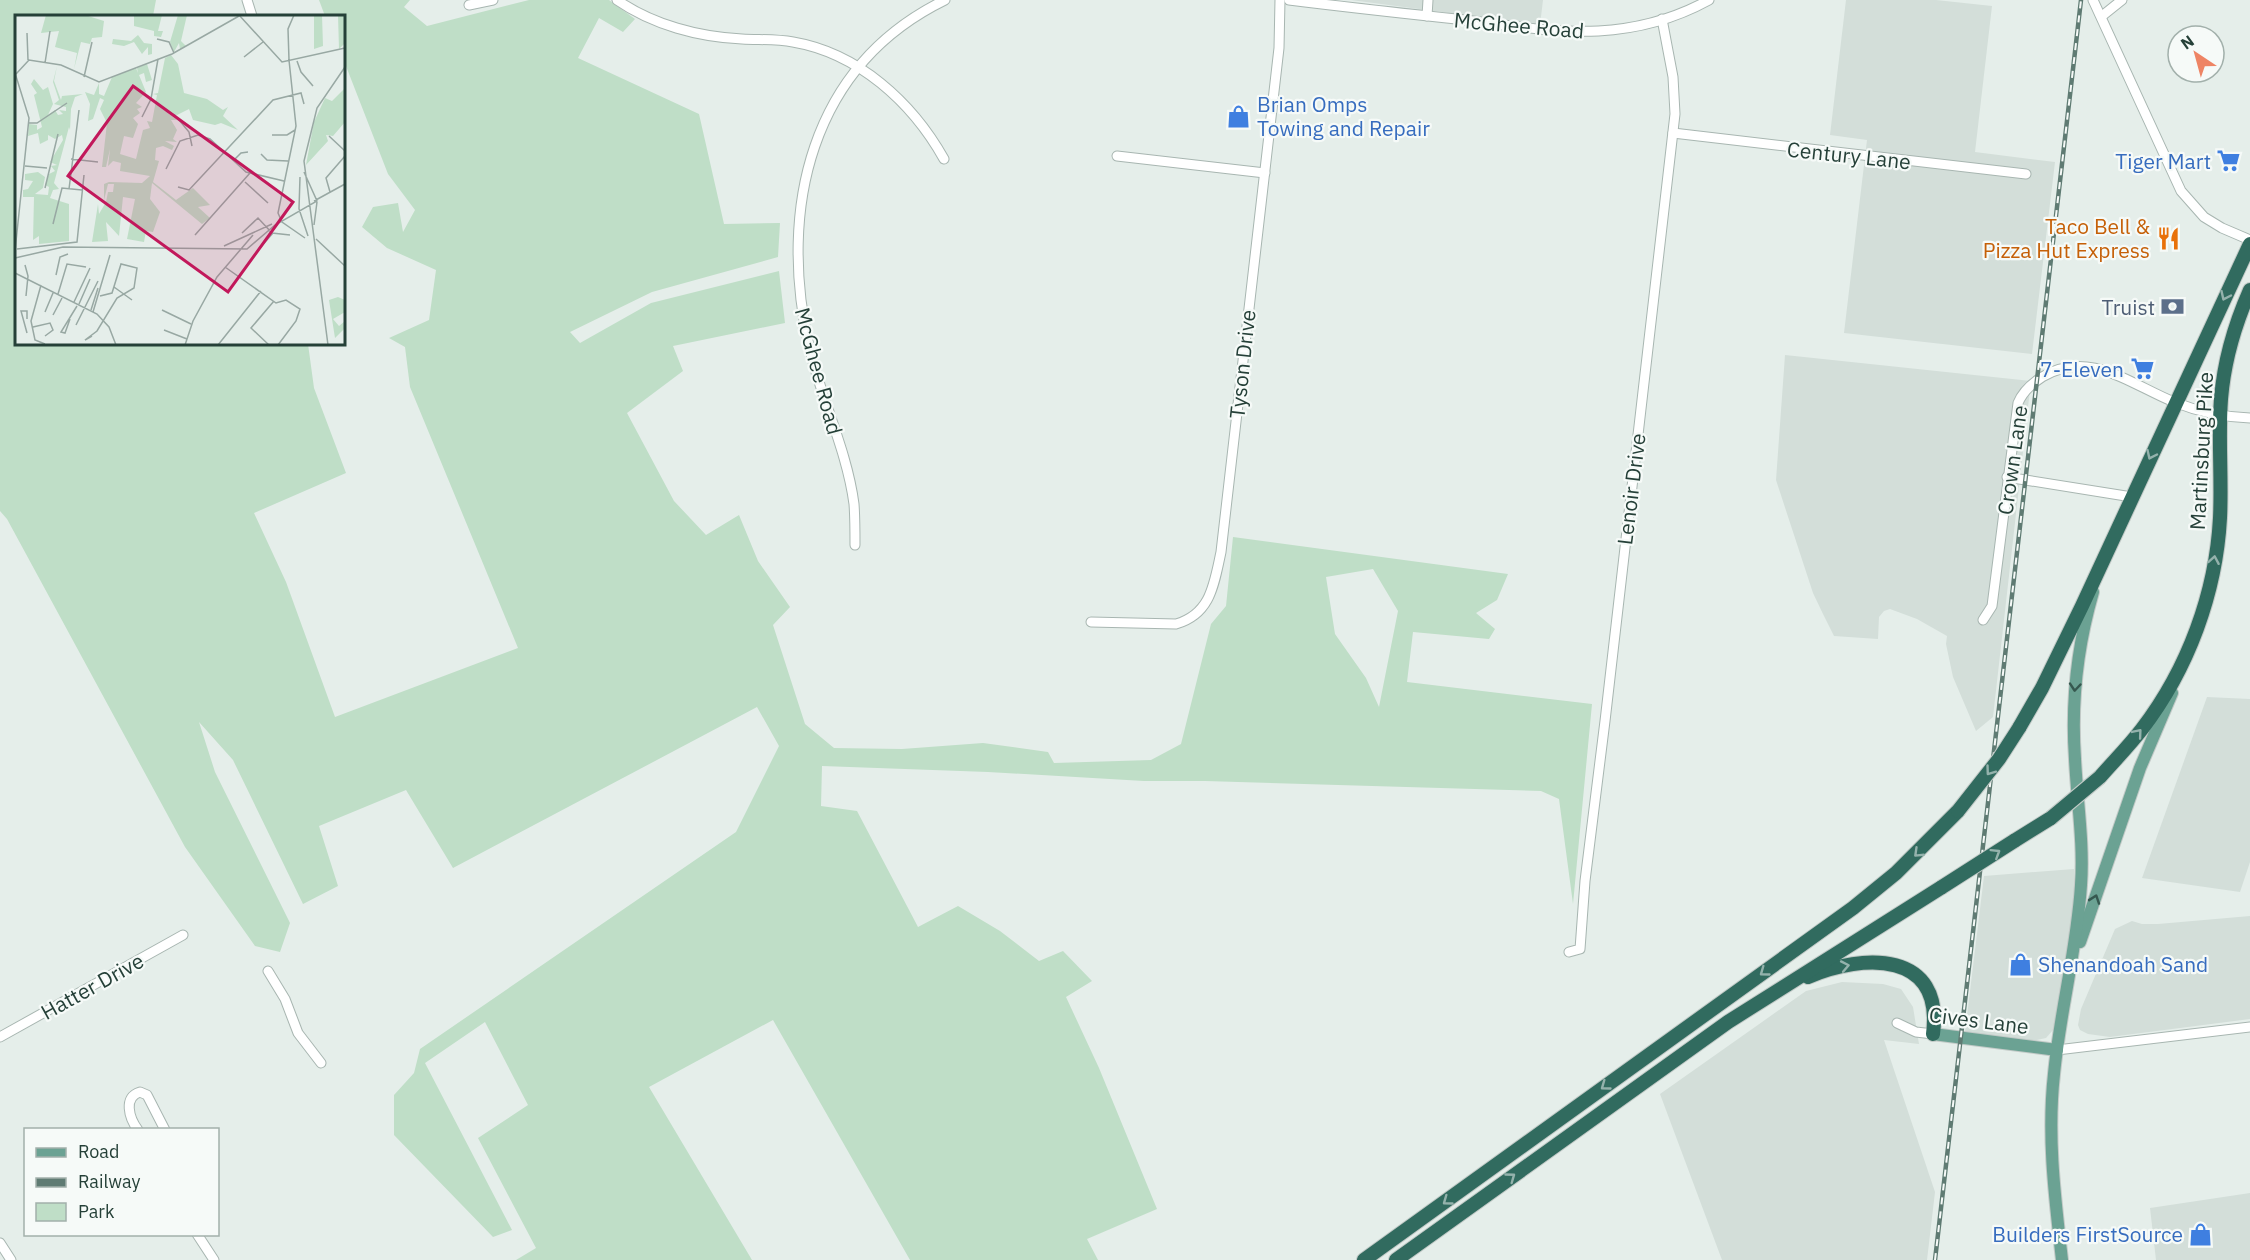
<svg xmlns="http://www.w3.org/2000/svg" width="2250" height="1260" font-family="'IBM Plex Sans',sans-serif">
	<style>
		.built { fill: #d3ded9 }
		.green { fill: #bfdec7; fill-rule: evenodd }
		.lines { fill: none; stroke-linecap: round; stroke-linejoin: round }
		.minor-casing { stroke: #a8b6b1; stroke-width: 11 }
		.major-casing { stroke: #c2cac7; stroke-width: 14 }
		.highway-casing { stroke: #c2cac7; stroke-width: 16 }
		.minor { stroke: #fff; stroke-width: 9 }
		.major { stroke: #6ba293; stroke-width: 12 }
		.highway { stroke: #316b5f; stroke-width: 14 }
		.rail-casing { stroke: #5f7b73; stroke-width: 4.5 }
		.rail { stroke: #f6faf8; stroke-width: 2; stroke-dasharray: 7; stroke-linecap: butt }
		.highway-bridge-casing { stroke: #c2cac7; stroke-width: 16; stroke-linecap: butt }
		.highway-bridge { stroke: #316b5f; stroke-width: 14 }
		.oneway { stroke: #94b2ac }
		.oneway2 { stroke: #36584f }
		.labels { text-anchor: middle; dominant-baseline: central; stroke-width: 4.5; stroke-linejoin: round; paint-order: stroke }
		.street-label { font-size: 21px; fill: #254038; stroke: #f6faf8 }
		.shop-label { font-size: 21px; fill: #366cbe; stroke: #f6faf8; text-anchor: end }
		.food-label { font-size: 21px; fill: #c56008; stroke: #f6faf8; text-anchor: end }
		.service-label { font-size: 21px; fill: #4e5e75; stroke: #f6faf8; text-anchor: end }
		.inset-road { fill: none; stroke: #98a8a3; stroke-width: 1.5 }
		.view { fill: #c2185b; fill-opacity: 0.15; stroke: #c2185b; stroke-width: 3 }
		.inset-edge { fill: none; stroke: #254038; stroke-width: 3 }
	</style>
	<rect width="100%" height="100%" fill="#e5eeea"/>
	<g class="built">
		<path d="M1351 0H1543L1540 25Z"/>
		<path d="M1846 0H1936L1992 6 1975 152 2055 162 2032 354 1844 333 1867 140 1830 135Z"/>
		<path d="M1785 355 2031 381 1993 717 1976 731 1953 677 1946 644 1947 636 1917 619 1890 609 1884 611 1879 617 1878 639 1834 636 1823 614 1813 593 1776 480Z"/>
		<path d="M2207 697 2250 699V862L2240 892 2142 878Z"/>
		<path d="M2074 869 2075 907 2053 1030 2046 1038 2032 1041 1965 1032 1984 876Z"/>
		<path d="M2250 916V1019L2110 1037 2088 1034 2080 1030 2078 1025 2081 1009 2115 929 2132 921 2142 924H2158Z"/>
		<path d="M1842 982 1883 984 1901 989 1913 1007 1919 1044 1884 1040 1935 1192 1927 1260H1722L1660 1094 1806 991Z"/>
		<path d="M2250 1193V1260H2156L2150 1208Z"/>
	</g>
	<path class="green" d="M0 0H156L153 16H16V344H308L314 388 346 473 254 513 286 582 335 717 518 648 410 387 405 347 389 338 429 320 436 270 387 248 362 227 373 207 398 203 403 232 415 210 388 174 344 61V16H325L319 0H410L404 7 427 26 529 0H609L635 19 623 32 599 18 578 58 699 114 724 224 780 223 778 257 652 292 570 332 580 343 651 303 779 271 785 323 673 346 683 371 627 413 674 501 706 535 739 515 758 561 790 607 773 625 805 724 834 748 902 749 983 743 1048 752 1054 763 1151 760 1181 744 1211 624 1226 606 1233 537 1508 574 1497 600 1476 613 1495 629 1489 639 1413 632 1407 682 1592 704 1573 904 1559 799 1541 791 1205 781H1144L988 772 822 766 821 806 857 811 918 927 958 906 1000 931 1039 961 1063 951 1092 981 1066 997 1099 1068 1157 1209 1087 1239 1098 1260H910L773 1020 649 1087 752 1260H516L536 1248 478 1138 528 1105 485 1022 425 1063 512 1230 493 1237 394 1135V1095L414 1073 420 1049 736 832 779 746 757 707 453 868 406 790 319 826 338 886 303 904 233 760 199 722 215 772 290 923 280 952 255 946 185 847 7 519 0 511ZM1373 569 1398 611 1379 707 1366 678 1335 634 1326 577Z"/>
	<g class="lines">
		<defs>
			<g id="minor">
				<path d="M247 0 252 16"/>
				<path d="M617 0C653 25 699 37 742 39 759 40 776 39 793 42 858 53 912 102 944 159"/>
				<path d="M1289 0C1345 7 1400 13 1456 19 1548 30 1623 47 1709 0"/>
				<path d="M2093 0 2181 191 2204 217 2222 228 2250 240"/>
				<path d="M469 5 493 0"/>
				<path d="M1427 16 1428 0"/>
				<path d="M2102 16 2122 0"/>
				<path d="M1673 133 2026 174"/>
				<path d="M1117 156 1265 173"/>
				<path d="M2007 477 2132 497"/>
				<path d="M855 545C855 531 855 517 854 504 847 450 821 399 809 346 778 209 810 66 945 0"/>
				<path d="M1983 620 1992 606 2018 403C2023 391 2031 384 2042 377 2089 349 2130 384 2174 402 2199 412 2223 417 2250 418"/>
				<path d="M1091 622 1176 624C1211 614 1214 584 1221 552L1279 48 1280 0"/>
				<path d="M1569 952 1580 949 1585 881 1605 721 1675 114 1673 77 1662 19"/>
				<path d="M268 971 285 999 298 1033 321 1063"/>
				<path d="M1897 1023 1916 1032 1933 1034"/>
				<path d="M0 1037 183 935"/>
				<path d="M2057 1050 2250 1027"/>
				<path d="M138 1130C129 1118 123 1097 140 1092L147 1095 165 1130"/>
				<path d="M197 1234 214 1260"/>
				<path d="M0 1243 11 1260"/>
			</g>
			<g id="major">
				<path d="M2080 942 2140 768 2172 693"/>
				<path d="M1933 1034 2057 1050"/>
				<path d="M2062 1260C2055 1198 2047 1137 2054 1074 2060 1011 2077 949 2081 885 2084 843 2077 801 2075 759 2071 702 2077 647 2093 592"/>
			</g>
			<g id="highway">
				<path d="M2019 728 2042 688 2082 606 2250 244"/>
				<path d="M2100 777C2114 761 2129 746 2142 729 2188 669 2216 593 2220 518 2222 478 2218 439 2221 399 2224 361 2235 324 2250 290"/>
				<path d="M2014 841 2051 818"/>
				<path d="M1808 977C1864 953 1944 951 1933 1034"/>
				<path d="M1364 1260 1853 908 1896 873 1958 811"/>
				<path d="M1396 1260 1728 1022 1942 887"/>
			</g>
		</defs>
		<use href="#minor" class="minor-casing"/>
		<use href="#major" class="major-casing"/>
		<use href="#highway" class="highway-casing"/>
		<use href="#minor" class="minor"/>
		<use href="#major" class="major"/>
		<use href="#highway" class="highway"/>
		<defs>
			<path id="rail" d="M1935 1260 2081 0"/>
		</defs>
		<use href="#rail" class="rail-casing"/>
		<use href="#rail" class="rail"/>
		<defs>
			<g id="highway-bridge">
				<path d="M1958 811 1999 759 2019 728"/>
				<path d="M2051 818 2100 777"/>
				<path d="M1942 887 2014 841"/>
			</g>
		</defs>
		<use href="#highway-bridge" class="highway-bridge-casing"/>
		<use href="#highway-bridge" class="highway-bridge"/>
	</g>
	<defs><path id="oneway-chevron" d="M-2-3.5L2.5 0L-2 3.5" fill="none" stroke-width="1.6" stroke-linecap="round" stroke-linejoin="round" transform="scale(1.5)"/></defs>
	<g class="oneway">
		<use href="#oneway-chevron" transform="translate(2225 296) rotate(115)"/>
		<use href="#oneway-chevron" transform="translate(2151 455) rotate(115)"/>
		<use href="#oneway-chevron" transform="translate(2214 560) rotate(-80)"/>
		<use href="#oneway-chevron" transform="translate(2138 733) rotate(-50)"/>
		<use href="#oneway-chevron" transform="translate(1990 771) rotate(126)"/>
		<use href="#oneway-chevron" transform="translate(1918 853) rotate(136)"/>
		<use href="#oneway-chevron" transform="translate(1996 853) rotate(-32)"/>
		<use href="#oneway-chevron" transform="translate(1845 966) rotate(-11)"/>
		<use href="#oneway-chevron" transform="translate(1764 972) rotate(144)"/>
		<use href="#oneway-chevron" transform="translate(1605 1086) rotate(144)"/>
		<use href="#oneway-chevron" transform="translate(1511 1177) rotate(-36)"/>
		<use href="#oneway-chevron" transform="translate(1447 1201) rotate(144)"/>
	</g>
	<g class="oneway2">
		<use href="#oneway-chevron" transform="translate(2075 687) rotate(95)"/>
		<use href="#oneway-chevron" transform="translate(2095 899) rotate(-71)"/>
	</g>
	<defs>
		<symbol id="shop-bare" viewBox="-9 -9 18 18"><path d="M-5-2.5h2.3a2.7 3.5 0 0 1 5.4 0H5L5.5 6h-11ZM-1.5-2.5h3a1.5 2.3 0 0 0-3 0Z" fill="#3f7fe0" stroke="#f6faf8" stroke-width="2.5" paint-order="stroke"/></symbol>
		<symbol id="supermarket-bare" viewBox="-9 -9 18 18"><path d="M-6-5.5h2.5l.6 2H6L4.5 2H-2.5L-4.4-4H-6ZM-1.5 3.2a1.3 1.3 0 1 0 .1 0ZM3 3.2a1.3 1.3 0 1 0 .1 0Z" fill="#3f7fe0" stroke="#f6faf8" stroke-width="2.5" paint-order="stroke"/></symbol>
		<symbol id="restaurant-bare" viewBox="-9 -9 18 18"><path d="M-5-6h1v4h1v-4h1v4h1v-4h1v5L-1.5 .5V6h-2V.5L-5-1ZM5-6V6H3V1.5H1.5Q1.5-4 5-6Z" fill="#e8710a" stroke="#f6faf8" stroke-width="2.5" paint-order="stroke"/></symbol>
		<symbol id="bank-bare" viewBox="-9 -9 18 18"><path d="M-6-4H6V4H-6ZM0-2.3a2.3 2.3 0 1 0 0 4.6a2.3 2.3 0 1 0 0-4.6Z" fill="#5c6f8a" stroke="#f6faf8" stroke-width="2.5" paint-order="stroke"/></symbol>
	</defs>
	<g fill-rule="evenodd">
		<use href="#shop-bare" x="1222" y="100" width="33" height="33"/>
		<use href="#supermarket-bare" x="2212" y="144" width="33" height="33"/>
		<use href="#restaurant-bare" x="2152" y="222" width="33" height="33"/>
		<use href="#bank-bare" x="2156" y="290" width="33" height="33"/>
		<use href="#supermarket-bare" x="2126" y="352" width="33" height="33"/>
		<use href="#shop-bare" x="2004" y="948" width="33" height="33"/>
		<use href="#shop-bare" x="2184" y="1218" width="33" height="33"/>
	</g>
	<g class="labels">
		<g class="street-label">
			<text transform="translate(1519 25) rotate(5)">McGhee Road</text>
			<text transform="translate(1849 155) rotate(6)">Century Lane</text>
			<text transform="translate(1242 364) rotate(-84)">Tyson Drive</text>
			<text transform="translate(819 371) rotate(75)">McGhee Road</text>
			<text transform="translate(2201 451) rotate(-87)">Martinsburg Pike</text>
			<text transform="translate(2012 460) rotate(-82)">Crown Lane</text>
			<text transform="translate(1631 489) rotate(-83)">Lenoir Drive</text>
			<text transform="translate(92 986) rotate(-29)">Hatter Drive</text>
			<text transform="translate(1979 1020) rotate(7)">Cives Lane</text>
		</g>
		<g class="shop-label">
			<text x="1257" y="104" text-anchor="start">Brian Omps<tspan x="1257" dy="24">Towing and Repair</tspan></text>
			<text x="2211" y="161">Tiger Mart</text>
			<text x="2124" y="369">7-Eleven</text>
			<text x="2038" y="964" text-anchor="start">Shenandoah Sand</text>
			<text x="2183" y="1234">Builders FirstSource</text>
		</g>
		<g class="food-label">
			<text x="2150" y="226">Taco Bell &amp;<tspan x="2150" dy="24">Pizza Hut Express</tspan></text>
		</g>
		<g class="service-label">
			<text x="2155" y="307">Truist</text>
		</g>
	</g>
	<g transform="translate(15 15)">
		<rect width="330" height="330" fill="#e5eeea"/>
		<path d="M31 0H70L89 6 87 22 77 23 75 29 66 27 59 54 62 38 40 32 44 16 26 18ZM119 0H147L143 16H148L146 22 139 21V16L119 11ZM163 0H172L166 26 171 31 165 34 164 28 159 37 155 27ZM299 0H307L308 31 299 34ZM323 0H330V28L324 34ZM123 20 129 28 137 29V39L133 40V32L127 39 119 27 109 31 97 29 98 24 116 26ZM156 40 163 49 169 78 192 84 208 95 213 92 208 101 223 115 206 108 200 110 178 105 174 94 162 100 146 93 162 105H156L162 115 158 124 162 127 150 126 159 131 157 135 148 131 141 133 140 145 144 146 138 167 161 185 178 173 195 190 183 192 195 203 187 209 137 168 135 184 145 197 138 217 131 216 129 227 112 224 120 184 108 182 104 221 91 207 93 226 77 227 83 189 84 199 91 187 93 177H98L99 169H93L89 185V169L94 167 127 168 135 161 105 156 106 148 98 146 93 151 95 134 91 152H87L92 108 85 94 89 85 85 83 78 104 73 106 75 89 70 77 79 80 84 68V79L89 81 97 62 121 53 123 58 122 53 132 49 137 65 131 67 129 58 124 60 131 77 121 88 127 92 122 94 125 98 118 103 123 109 118 123 109 121 105 139 121 144 128 115 135 113 132 106 137 107 142 80 138 79 143 78 150 43ZM42 51 39 66 46 85 47 81 68 79 60 82 56 94 55 115 54 112 39 168 44 174 38 175 35 183 54 189V226L24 229V221L18 225 19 182H8V175L13 174 18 166 10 165V159L23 157 30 162 28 173 20 179 33 180 34 172 30 170 34 159 40 156 36 151 42 150 35 147 48 125 47 120 40 124 33 120V125L25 129 23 118 13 121 14 109 22 110V115L27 112 19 80 22 78 16 69 19 64 28 75 33 72 38 89 33 100 40 95 43 100 48 99 44 95 51 96V92L39 89 44 85 38 67ZM330 73V107L318 121 311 120 313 126 291 150 299 107 310 83 317 86ZM323 282 330 285V297L318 304 324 311 330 306V313L320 323 314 285Z" fill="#bfdec7"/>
		<path class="inset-road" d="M224 0 267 47 330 33M279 0 273 14 274 45 281 111 263 198 267 207 290 223M12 18 13 45M142 24 154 27 159 38M229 42 248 27M282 46 286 57 298 71M30 48 35 16M0 58 14 103 0 236M1 59 14 45 46 50 84 67 157 39 224 1M69 62 77 27M151 96 160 100 174 117 177 131M127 102 136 84 143 44M13 108H22L52 88M257 120H272L280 115M314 121 330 136M246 139 252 145 273 146M56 144 83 147M218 146 226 138 233 137M10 151 32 153M151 154 165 126 183 120 195 124 231 157 269 166M285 162 284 194 293 221M230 167 253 188M163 172 174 175 258 85 286 78 289 89M30 173 43 119M54 174 64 95M315 177 311 163 330 141M299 186 330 169M38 209 47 173 67 175M299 210 302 187M227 218 243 203 257 218 275 220M180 220 235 158M301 224 330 251M209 231 257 209M2 234 62 227 69 160M244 234 258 218M0 243 48 232 232 234 260 210 302 186 289 157M10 250 13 261 11 281M210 252 261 288 271 285 285 294 281 306 263 330M0 258 82 299 94 312 101 330M41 260 45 242 53 239M26 270 16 306 20 325 30 329M99 272 117 285M43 279 52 249 71 252M59 287 75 253M64 289 75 264M76 295 83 273M147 295 176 309M30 297 38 278M78 297 95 240M38 300 47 283M55 304 50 318 46 317 62 291M61 310 83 266M18 312 35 308 38 315 30 321M149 315 172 324M12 318 6 296H12V304M77 321 70 325 82 316 102 283 119 273 122 253 106 249 97 278 85 281M170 330 178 306 202 262 238 220M203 330 246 276M254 330 236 313 259 286M313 330 289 146 302 93 330 52"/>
		<path class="view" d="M118 71 278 187 213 277 53 161Z"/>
		<rect width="330" height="330" class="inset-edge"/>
	</g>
	<rect x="24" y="1128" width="195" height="108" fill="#f6faf8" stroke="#a2b0ab" stroke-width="1.5"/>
	<rect x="36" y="1148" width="30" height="9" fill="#6ba293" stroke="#a2b0ab" stroke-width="1.5"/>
	<text x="78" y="1158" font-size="18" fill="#254038">Road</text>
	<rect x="36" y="1178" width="30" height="9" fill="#5f7b73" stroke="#a2b0ab" stroke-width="1.5"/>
	<text x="78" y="1188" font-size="18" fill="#254038">Railway</text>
	<rect x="36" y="1203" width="30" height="18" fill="#bfdec7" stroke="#a2b0ab" stroke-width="1.5"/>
	<text x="78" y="1218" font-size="18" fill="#254038">Park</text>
	<g transform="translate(2196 54) rotate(324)"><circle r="28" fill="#f6faf8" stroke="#a2b0ab" stroke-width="1.5"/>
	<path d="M0-4.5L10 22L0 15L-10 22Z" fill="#ee8464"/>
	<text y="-9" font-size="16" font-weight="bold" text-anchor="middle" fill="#254038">N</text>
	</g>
</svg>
